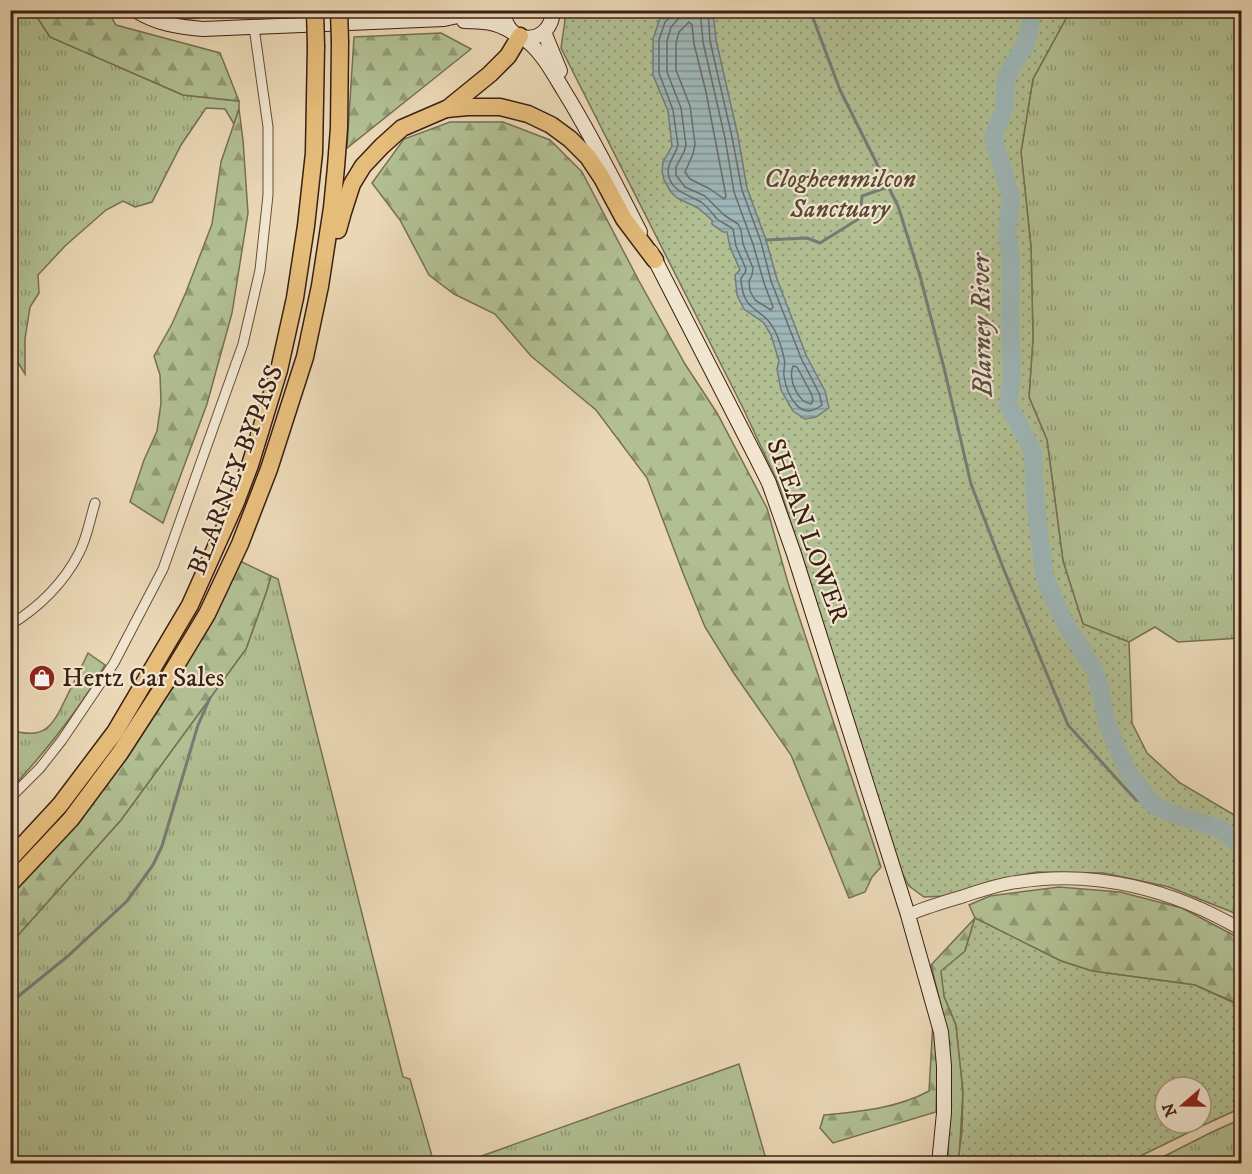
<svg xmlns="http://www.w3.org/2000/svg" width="1252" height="1174" font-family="'IM FELL DW Pica',serif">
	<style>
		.grass { fill: url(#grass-tufts); stroke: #767052; stroke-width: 1.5 }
		.forest { fill: url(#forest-firs); stroke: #767052; stroke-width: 1.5 }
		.park { fill: url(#park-dots); stroke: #767052; stroke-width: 1.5; fill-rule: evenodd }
		.water { fill: url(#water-rules); stroke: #767b77; stroke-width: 1.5 }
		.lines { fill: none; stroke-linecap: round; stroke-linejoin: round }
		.shore { stroke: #6c6c66; stroke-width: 1.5 }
		.stream { stroke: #767b77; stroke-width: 3 }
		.river { stroke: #9db7b9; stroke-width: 18 }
		.minor-casing { stroke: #684e3c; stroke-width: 11 }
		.tertiary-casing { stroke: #684e3c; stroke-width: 14 }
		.secondary-casing { stroke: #3c2013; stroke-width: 16 }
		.trunk-casing { stroke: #3c2013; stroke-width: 19 }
		.minor { stroke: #f1e5cf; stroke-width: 9 }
		.tertiary { stroke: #f1e5cf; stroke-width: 12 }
		.secondary { stroke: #f1e5cf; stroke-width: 14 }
		.trunk { stroke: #e5bc7a; stroke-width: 16 }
		.trunk-bridge-casing { stroke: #3c2013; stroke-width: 19; stroke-linecap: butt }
		.trunk-bridge { stroke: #e5bc7a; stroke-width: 16 }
		.labels { text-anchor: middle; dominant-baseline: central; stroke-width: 4.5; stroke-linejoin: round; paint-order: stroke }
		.park-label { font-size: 26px; font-style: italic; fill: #594833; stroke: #f1e5cf }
		.street-label { font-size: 26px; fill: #3c2013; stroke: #f1e5cf }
		.poi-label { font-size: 26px; fill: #3c2013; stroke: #f1e5cf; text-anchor: start }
		.water-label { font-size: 27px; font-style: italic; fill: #594d45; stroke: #f1e5cf }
	</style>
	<defs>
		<pattern id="grass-tufts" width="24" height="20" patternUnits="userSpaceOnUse" patternTransform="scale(1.5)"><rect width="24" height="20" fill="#b1bf92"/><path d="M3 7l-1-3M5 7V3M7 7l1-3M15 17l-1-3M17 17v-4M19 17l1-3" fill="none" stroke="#919b76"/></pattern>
		<pattern id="forest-firs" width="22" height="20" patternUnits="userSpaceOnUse" patternTransform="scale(1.5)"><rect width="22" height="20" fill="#b1bf92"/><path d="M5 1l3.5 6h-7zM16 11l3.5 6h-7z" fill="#919b76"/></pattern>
		<pattern id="park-dots" width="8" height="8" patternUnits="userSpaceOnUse" patternTransform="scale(1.5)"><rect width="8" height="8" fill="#b1bf92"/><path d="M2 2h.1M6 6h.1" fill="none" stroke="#919b76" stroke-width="1.8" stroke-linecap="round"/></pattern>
		<pattern id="water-rules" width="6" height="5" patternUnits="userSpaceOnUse" patternTransform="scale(1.5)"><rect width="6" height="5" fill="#9db7b9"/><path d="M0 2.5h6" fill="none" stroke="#819495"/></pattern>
	</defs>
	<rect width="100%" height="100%" fill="#ead7b5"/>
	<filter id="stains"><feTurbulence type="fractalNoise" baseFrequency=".00333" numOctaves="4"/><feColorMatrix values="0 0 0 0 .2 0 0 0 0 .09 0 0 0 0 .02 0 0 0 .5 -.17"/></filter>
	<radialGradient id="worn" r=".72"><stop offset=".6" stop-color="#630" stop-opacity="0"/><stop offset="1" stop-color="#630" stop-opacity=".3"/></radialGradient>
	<g class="grass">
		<path d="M11 11H33L50 37 183 95 239 101V109L234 124 225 109 206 108 181 145 152 202 135 207 123 201 106 210 65 246 38 275 39 293 30 307 25 339V374L11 351Z"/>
		<path d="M1070 11H1241V638L1178 642 1155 627 1129 642 1083 624 1063 561 1047 440 1029 397 1033 338 1031 247 1021 152 1033 79Z"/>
		<path d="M271 576 278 579 403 1077 410 1079 434 1163 11 1164V943L121 820 246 649 267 590Z"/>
		<path d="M88 653 105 665C79 710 46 751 11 789V730C46 741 53 725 67 696 74 682 81 668 88 653Z"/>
		<path d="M739 1064 767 1163H462Z"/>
		<path d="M1241 1119V1163H1151L1210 1133Z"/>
	</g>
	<g class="forest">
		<path d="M33 11H108L116 25 220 53 239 101 183 95 50 37Z"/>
		<path d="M165 11H251L181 20Z"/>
		<path d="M441 33 471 49 347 148 354 37Z"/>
		<path d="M239 109 243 140 248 213 232 313 207 404 163 523 130 502 144 460 157 431 161 403 160 375 154 356 172 324 186 292 212 224 221 162Z"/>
		<path d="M450 122H503L550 140 582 172 639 281 685 364 717 413 767 508 788 583 881 867 872 877 865 892 849 898 791 755 733 672 705 627 683 573 647 478 596 410 531 356 495 314 454 294 429 275 400 220 372 183 404 139Z"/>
		<path d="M240 561 271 576 267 590 246 649 121 820 11 943V892L76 822Z"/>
		<path d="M1059 887 1120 892 1182 908 1241 939V999L1238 1004 1195 985 1092 971 1061 961 975 918 965 951 944 996 956 1025 963 1091 959 1160 958 1163H948L950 1076 944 1018 931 965 975 918 969 905 990 896Z"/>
		<path d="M933 1021 938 1041 936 1112 833 1143 820 1128 824 1115C859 1112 898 1108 929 1091Z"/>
	</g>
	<g class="park">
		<path d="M562 11H1070L1033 79 1021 152 1031 247 1033 338 1029 397 1047 440 1063 561 1083 624 1129 642 1132 723 1147 753 1180 783 1241 819V920L1232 912 1169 887 1104 873 1037 872 991 881 946 896 924 897 909 886 900 869 779 485 743 408 561 48 565 20Z"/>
		<path d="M975 918 1061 961 1092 971 1195 985 1241 1006V1108L1206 1124 1126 1163H958L962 1130 963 1091 956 1025 944 996 941 971 965 951ZM1165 1087H1201V1123H1165Z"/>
	</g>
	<path class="water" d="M672 10 713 11 716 40 738 136 747 188 766 240 777 279 806 355 825 391 829 408 816 417 805 419 793 411 781 390 777 369 779 361 771 335 764 323 744 309 737 295 735 275 740 270 730 247 727 232H723L712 224V220L698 208 677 198 671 192 664 180 662 171 663 162 672 146 668 111 653 75V39L660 18Z"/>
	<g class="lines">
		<g class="shore">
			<path d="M673 10 672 16 665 22 659 40V73L673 110 678 145C676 154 668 162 668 171 669 191 687 194 701 202 707 206 712 213 717 219 722 223 728 225 733 229L736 246 746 269 745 273 741 278C742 314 763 306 775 331 779 339 782 349 784 358 786 364 783 370 784 376 787 395 800 423 822 405L819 393 801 358 771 281 761 242 742 190 732 137 710 41 708 10"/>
			<path d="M680 10 679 18 671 27 667 41V72L681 108 686 145 684 152 676 167V175L685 187 705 196 724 215 738 224 741 230 743 244 753 268 752 275 749 281 750 291 755 300 771 310 773 307 764 283 753 244 734 192 725 138 703 42 700 10"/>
			<path d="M689 22 692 25 694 44 706 92 726 196 724 199 710 189 690 179 685 172 693 154 695 144 690 106 676 70V43L679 32Z"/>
			<path d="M793 366 797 367 812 395 813 401 811 404C797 402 788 378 793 366Z"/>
		</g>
		<g class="stream">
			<path d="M810 10 840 90 898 206 920 276 944 368 971 484 1004 570 1068 725 1136 800 1152 804"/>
			<path d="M766 240 807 238 820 243 860 218 862 196 888 187"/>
			<path d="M10 1003 68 956 127 901 153 865 162 846 198 725 210 698"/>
		</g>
		<path class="river" d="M1029 10 1030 24 1025 46 1012 65 1006 80 1004 109 993 137 1011 198 1007 233 1011 258 1010 324 1012 373 1008 406 1018 422 1033 452 1035 500 1045 578 1063 619 1096 673 1108 726 1127 771 1152 804 1172 814 1221 829 1242 848"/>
		<defs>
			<g id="minor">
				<path d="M10 625C38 608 64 583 79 553 87 538 90 519 95 503"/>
				<path d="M10 798 40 768 62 740 114 663 163 569 243 344 260 270 268 195V127L254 27"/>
			</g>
			<path id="tertiary" d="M908 915C926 907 945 902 964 896 982 890 999 884 1017 882 1095 869 1174 890 1242 930"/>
			<g id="secondary">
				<path d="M135 10C157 24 179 27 203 29L444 19 486 10"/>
				<path d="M504 10C504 47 552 47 553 10"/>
				<path d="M464 21C482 21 496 22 512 32"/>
				<path d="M544 32 560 71"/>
				<path d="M522 37C541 50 552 71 564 91 592 136 616 185 640 232"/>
				<path d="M651 252 755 455 769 483 794 554 908 915 941 1032 944 1066V1113L939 1164"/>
			</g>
			<g id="trunk">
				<path d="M447 109 490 74 508 56 520 36"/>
				<path d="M338 230 343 212 352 184 363 166 382 146 402 128 446 109 468 107H500L528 114 551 125 570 139 588 157 602 178 624 219 655 260"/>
				<path d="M10 859 60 805 115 732 190 605 236 502 250 465 279 370 295 298 306 226 314 153 316 47"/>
				<path d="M10 884 71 819 120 753 166 682 207 614 240 544 269 469 305 357 320 286 332 208 336 167 339 128 340 42"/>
			</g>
		</defs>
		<use href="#minor" class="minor-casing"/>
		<use href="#tertiary" class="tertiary-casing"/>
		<use href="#secondary" class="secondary-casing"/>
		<use href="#trunk" class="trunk-casing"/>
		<use href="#minor" class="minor"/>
		<use href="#tertiary" class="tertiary"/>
		<use href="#secondary" class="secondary"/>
		<use href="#trunk" class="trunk"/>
		<defs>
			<g id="trunk-bridge">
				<path d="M315 10 316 47"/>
				<path d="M339 10 340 42"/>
			</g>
		</defs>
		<use href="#trunk-bridge" class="trunk-bridge-casing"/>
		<use href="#trunk-bridge" class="trunk-bridge"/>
	</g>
	<defs>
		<symbol id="shop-disc" viewBox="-11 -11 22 22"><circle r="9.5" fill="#8f2418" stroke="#f1e5cf"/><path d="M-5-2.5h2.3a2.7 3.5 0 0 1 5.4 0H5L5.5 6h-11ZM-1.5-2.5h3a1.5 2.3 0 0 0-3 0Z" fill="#fff"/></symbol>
	</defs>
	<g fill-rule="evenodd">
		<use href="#shop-disc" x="27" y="663" width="30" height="30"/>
	</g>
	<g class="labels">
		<g class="park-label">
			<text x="840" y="179">Clogheenmilcon<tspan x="840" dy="30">Sanctuary</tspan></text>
		</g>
		<g class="street-label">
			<text transform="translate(236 470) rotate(-69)">BLARNEY BYPASS</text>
			<text transform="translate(807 531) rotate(70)">SHEAN LOWER</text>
		</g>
		<g class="poi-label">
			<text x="62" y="678">Hertz Car Sales</text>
		</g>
		<g class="water-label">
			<text transform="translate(982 325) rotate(-91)">Blarney River</text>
		</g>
	</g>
	<rect width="1252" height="1174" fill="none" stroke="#ead7b5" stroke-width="36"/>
	<rect x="12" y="12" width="1228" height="1150" fill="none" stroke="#3c2013" stroke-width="3"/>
	<rect x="18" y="18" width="1216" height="1138" fill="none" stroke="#3c2013" stroke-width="1.5"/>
	<g transform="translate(1183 1105) rotate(250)"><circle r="28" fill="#f1e5cf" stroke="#a99684" stroke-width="1.5"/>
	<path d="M0-4.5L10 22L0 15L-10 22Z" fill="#8f2418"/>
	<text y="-9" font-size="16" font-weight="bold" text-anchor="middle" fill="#3c2013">N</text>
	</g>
	<rect width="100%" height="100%" filter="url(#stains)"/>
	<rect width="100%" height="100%" fill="url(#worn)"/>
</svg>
